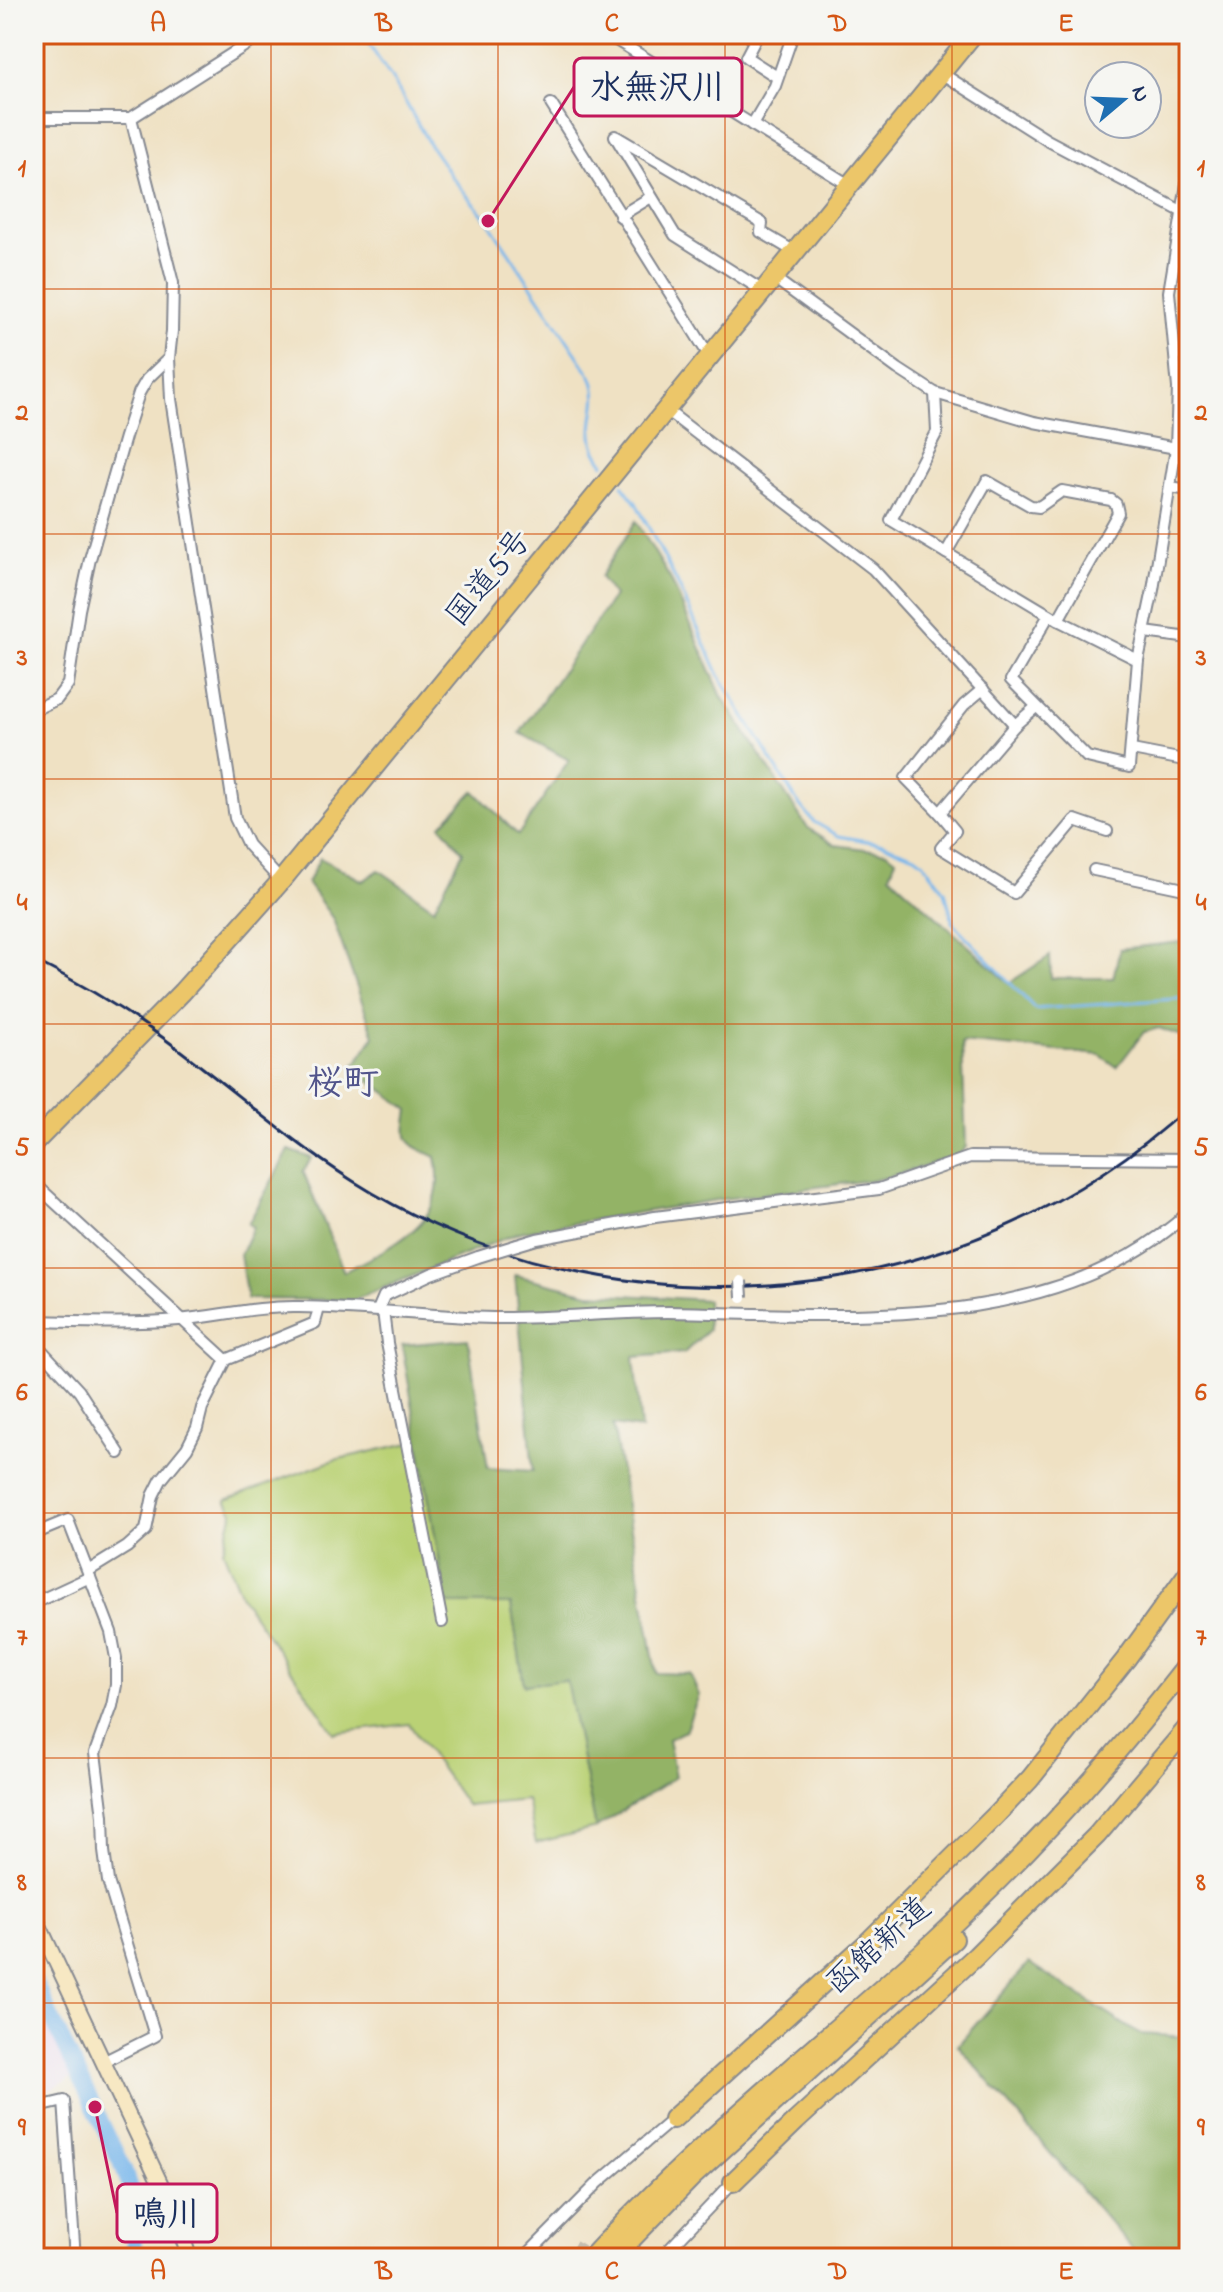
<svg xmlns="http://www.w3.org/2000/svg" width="1223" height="2292" font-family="'Indie Flower','Klee One',sans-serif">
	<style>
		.built { fill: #e8d2ee }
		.green { fill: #bad175; stroke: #6a806a; stroke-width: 2 }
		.forest { fill: #93b366; stroke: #577162; stroke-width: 2 }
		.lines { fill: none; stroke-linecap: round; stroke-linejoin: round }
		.stream { stroke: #77b6eb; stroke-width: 3 }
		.river { stroke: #77b6eb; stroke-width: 16 }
		.street-tunnel { stroke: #c5bdaf; stroke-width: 10; stroke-dasharray: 10 5; stroke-linecap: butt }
		.street-casing { stroke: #858890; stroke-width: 14 }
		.secondary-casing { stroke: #858890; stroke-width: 18 }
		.highway-casing { stroke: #858890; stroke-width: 22 }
		.street { stroke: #fff; stroke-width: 10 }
		.secondary { stroke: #f7e8c3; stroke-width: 14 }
		.highway { stroke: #ecc669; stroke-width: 18 }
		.rail { stroke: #1b2f5e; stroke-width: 3 }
		.street-bridge-casing { stroke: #858890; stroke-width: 14; stroke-linecap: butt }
		.street-bridge { stroke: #fff; stroke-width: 10 }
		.grid { fill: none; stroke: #d45514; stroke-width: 2; stroke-opacity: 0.55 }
		.labels { text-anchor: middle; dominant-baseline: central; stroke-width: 6; stroke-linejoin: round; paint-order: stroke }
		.street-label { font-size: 32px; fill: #1b2f5e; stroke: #f6f6f2 }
		.quarter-label { font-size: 36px; font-weight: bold; fill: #51548b; stroke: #f6f6f2 }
		.leader { fill: none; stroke: #c2185b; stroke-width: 3 }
		.callout-dot { fill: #c2185b; stroke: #f6f6f2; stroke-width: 3 }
		.callout { fill: #f6f6f2; stroke: #c2185b; stroke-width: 3 }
		.callout-label { font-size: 34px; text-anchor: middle; font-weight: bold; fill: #1b2f5e }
		.neatline { fill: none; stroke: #d45514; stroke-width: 3 }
		.grid-label { font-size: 26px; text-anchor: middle; font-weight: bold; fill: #d45514 }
	</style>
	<rect width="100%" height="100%" fill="#f6f6f2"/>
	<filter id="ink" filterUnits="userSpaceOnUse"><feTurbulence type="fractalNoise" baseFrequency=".0125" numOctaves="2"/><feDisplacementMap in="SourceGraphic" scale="16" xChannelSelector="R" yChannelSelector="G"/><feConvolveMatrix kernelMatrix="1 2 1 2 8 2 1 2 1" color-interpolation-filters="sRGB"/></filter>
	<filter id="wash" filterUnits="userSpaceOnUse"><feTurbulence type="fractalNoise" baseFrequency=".006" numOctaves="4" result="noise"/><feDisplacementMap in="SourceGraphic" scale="32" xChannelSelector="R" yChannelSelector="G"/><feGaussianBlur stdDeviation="1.8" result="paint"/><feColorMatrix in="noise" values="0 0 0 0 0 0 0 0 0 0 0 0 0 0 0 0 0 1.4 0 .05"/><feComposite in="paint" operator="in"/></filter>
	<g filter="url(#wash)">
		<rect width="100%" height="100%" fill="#efe1c3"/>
		<path class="built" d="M34 1997 73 2077 34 2099Z"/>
		<path class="green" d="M419 1441 447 1604H511L524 1685 566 1679 596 1828 536 1843 527 1800 467 1806 409 1724 334 1733 241 1596 223 1550 233 1512 226 1500 334 1460Z"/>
		<g class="forest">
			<path d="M636 521 671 580 722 697 807 827 835 845 887 852 896 859 890 875 1009 983 1050 956 1051 978H1113L1120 949 1189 941V1039L1159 1028 1144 1032 1117 1067 1100 1055 962 1042 966 1147 959 1155 886 1178 716 1200 520 1232 354 1300 247 1299 240 1255 253 1227 248 1224 289 1150 312 1158 303 1171 344 1272C394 1244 450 1225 436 1157 406 1142 403 1145 409 1110L353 1068 374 1036 333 919 307 883 320 858 363 881 379 870 434 908 463 852 441 825 474 791 518 835 569 760 520 733 614 596 600 577Z"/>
			<path d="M515 1275 589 1293 707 1300 708 1330 684 1353 634 1357 641 1429 613 1425 656 1673 690 1674 699 1695 685 1731 668 1739 675 1777 596 1828 566 1680 524 1685 511 1604H447L402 1345 468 1339 488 1468 533 1471Z"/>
			<path d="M1029 1963 1139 2034 1189 2037V2258H1140L958 2045Z"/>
		</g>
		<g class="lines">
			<g class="stream">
				<path d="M362 34 394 82 431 147 452 177 488 221 591 376C606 408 577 430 604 464"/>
				<path d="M622 485 636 503 677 582 719 675 798 803 814 822 839 836 883 844 915 856 923 862 945 891 953 923 1035 1009 1189 998"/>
				<path d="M34 2252H41"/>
			</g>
			<path class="river" d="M34 1981 124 2170 136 2206 133 2258"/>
		</g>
	</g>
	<g filter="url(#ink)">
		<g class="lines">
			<path class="street-tunnel" d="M574 2245 596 2257"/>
			<defs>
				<g id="street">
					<path d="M758 34 746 57 777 77"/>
					<path d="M613 38 849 185"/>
					<path d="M941 73 1047 140 1181 211"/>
					<path d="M551 104 710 357"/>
					<path d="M34 118H131L263 34"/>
					<path d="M752 125 775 86 793 34"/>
					<path d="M615 136 675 235 763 291"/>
					<path d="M617 137 762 223 761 232 795 252"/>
					<path d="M620 216 651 197"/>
					<path d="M774 278 898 369 935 393 1034 422 1176 448"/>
					<path d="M169 358 171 399 235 818 248 845 281 881"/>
					<path d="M935 393 937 432 891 520 1058 620 1138 660"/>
					<path d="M666 410 873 569 1015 725"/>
					<path d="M1170 487 1189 490"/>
					<path d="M946 553 987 481 1031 506 1039 507 1062 491 1111 500 1116 504 1118 513 1058 620"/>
					<path d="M1049 615 1011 680 1087 757 1129 767 1138 660 1153 590 1176 448 1178 388 1169 292 1189 172"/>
					<path d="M1145 632 1189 638"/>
					<path d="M983 689 964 705 906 778 940 813 1015 725 1036 707"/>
					<path d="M34 710 57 699 68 684 79 610 90 559 125 437 139 393 147 379 169 358 172 331 173 283 131 118"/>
					<path d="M1132 750 1189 761"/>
					<path d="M940 813 955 831 941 848 1014 893 1075 820 1107 831"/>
					<path d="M1094 870 1189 890"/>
					<path d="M34 1183 226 1360"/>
					<path d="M517 1245 537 1239 655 1217 879 1189 970 1157 1189 1159"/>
					<path d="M378 1310 384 1296 431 1274 478 1257"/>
					<path d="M383 1311 387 1343 442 1622"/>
					<path d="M34 1321C82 1322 131 1324 179 1320 219 1316 259 1306 299 1307 364 1308 428 1316 493 1318 551 1319 610 1312 668 1312 838 1314 1053 1338 1189 1212"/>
					<path d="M34 1342 79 1391 119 1453"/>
					<path d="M34 1534 68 1520 111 1632 116 1658V1685L112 1706 95 1753 103 1816 104 1851 108 1881 155 2036 103 2062"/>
					<path d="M88 1571 127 1547 146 1530 153 1496 161 1480 187 1448 197 1428 202 1408 226 1360 315 1323 319 1308"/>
					<path d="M34 1603 90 1577"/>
					<path d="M34 2108 64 2101 75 2258"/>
					<path d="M524 2258 598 2183 673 2119"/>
					<path d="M661 2258 733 2182"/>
				</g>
				<path id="secondary" d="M34 1915 178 2221 189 2258"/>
				<g id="highway">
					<path d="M34 1143 182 992 281 881 973 34"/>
					<path d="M673 2119 866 1944 996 1815 1030 1779 1126 1659 1189 1572"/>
					<path d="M733 2182 796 2121 976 1956 1097 1835 1189 1726"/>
					<path d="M591 2258C697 2142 820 2046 935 1941 1027 1856 1112 1762 1189 1663"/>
					<path d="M613 2258 692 2177 954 1939"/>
				</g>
			</defs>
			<use href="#street" class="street-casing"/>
			<use href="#secondary" class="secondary-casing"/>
			<use href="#highway" class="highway-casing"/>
			<use href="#street" class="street"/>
			<use href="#secondary" class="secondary"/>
			<use href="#highway" class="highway"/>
			<path class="rail" d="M34 960C78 982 122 1008 162 1037 227 1084 285 1138 353 1181 614 1346 962 1315 1189 1106"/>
			<defs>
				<g id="street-bridge">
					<path d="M478 1257 517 1245"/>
					<path d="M741 1281 742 1297"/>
				</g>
			</defs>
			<use href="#street-bridge" class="street-bridge-casing"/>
			<use href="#street-bridge" class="street-bridge"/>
		</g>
	</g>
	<path class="grid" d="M271 34V2258M498 34V2258M725 34V2258M952 34V2258M34 289H1189M34 534H1189M34 779H1189M34 1024H1189M34 1268H1189M34 1513H1189M34 1758H1189M34 2003H1189"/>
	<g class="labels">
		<g class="street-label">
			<text transform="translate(490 579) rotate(-51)">国道5号</text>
			<text transform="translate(880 1947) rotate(-42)">函館新道</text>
		</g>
		<g class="quarter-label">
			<text x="343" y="1085">桜町</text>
		</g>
	</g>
	<path class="leader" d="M488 221L574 87M95 2107L117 2213"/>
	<g class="callout-dot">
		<circle cx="488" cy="221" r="8"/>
		<circle cx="95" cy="2107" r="8"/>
	</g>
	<g class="callout">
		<rect x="574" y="58" width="168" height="58" rx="8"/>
		<rect x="117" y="2184" width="100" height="58" rx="8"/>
	</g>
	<g class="callout-label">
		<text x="658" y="98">水無沢川</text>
		<text x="167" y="2225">鳴川</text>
	</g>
	<rect width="1223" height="2292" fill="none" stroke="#f6f6f2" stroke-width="88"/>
	<g transform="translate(1123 100) rotate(71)"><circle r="38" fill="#f6f6f2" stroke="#9ea6b7" stroke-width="2"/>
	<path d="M0-6L14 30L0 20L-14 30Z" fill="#1f6fb2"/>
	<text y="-12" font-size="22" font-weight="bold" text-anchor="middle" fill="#1b2f5e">N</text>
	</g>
	<rect x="44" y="44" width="1135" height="2204" class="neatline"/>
	<g class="grid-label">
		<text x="158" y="31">A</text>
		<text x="384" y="31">B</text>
		<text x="612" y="31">C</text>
		<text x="838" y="31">D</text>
		<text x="1066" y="31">E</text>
		<text x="22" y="176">1</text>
		<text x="1201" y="176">1</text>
		<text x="22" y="420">2</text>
		<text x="1201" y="420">2</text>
		<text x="22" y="665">3</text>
		<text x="1201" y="665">3</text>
		<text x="22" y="910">4</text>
		<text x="1201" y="910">4</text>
		<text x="22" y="1155">5</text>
		<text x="1201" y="1155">5</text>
		<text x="22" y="1400">6</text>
		<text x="1201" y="1400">6</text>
		<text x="22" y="1645">7</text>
		<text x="1201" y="1645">7</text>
		<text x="22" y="1890">8</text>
		<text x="1201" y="1890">8</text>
		<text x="22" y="2135">9</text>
		<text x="1201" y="2135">9</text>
		<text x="158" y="2279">A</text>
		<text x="384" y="2279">B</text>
		<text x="612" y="2279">C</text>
		<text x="838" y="2279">D</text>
		<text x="1066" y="2279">E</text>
	</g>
</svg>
